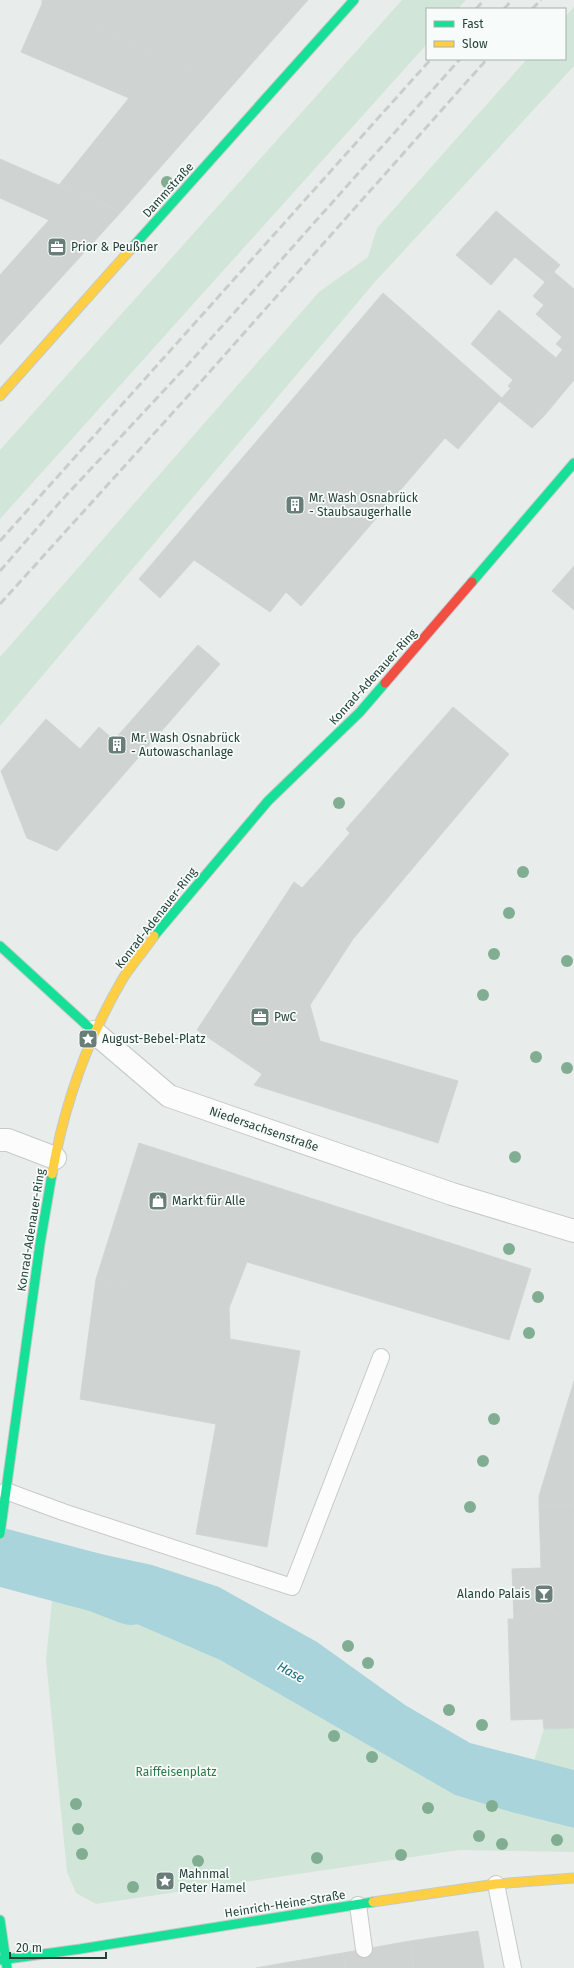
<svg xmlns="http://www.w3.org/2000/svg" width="574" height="1968" font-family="'Fira Sans',sans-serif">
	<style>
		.green { fill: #d1e6d8 }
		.water { fill: #a9d4db }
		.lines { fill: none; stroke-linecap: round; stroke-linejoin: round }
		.river { stroke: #a9d4db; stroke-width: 58 }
		.building { fill: #cfd4d2; stroke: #d1d6d4 }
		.lane-casing { stroke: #c5cac8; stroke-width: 18 }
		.street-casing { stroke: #c5cac8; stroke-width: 24 }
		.fast-casing { stroke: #c3cbc8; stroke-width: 11 }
		.slow-casing { stroke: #c3cbc8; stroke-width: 11 }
		.jam-casing { stroke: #c3cbc8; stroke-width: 11 }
		.lane { stroke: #fcfcfc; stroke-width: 16 }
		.street { stroke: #fcfcfc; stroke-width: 22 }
		.fast { stroke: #16e098; stroke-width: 9 }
		.slow { stroke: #ffcf43; stroke-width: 9 }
		.jam { stroke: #f24e42; stroke-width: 9 }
		.rail { stroke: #c9cdcc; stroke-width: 3; stroke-dasharray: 8 4; stroke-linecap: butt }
		.tree { fill: #81ae93 }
		.labels { text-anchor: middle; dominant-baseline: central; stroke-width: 3.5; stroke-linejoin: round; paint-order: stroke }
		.street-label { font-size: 12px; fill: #24423a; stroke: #f7fbf9 }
		.poi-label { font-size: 12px; fill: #24423a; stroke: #f7fbf9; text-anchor: start }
		.park-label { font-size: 12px; fill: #2d7a4b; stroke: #f7fbf9 }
		.water-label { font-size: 13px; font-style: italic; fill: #1c6f80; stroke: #f7fbf9 }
	</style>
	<rect width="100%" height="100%" fill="#e8edeb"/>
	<g class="green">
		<path d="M402 0H466L458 9H427V44L0 519V450Z"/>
		<path d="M574 7V66L374 283 0 726V657L319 292 368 257 377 228 527 59H565V17Z"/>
		<path d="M53 1591 132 1622 220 1660 455 1795 511 1812 574 1828V1852L460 1850 96 1904 76 1893 67 1872 46 1660Z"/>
		<path d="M574 1728V1770L534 1761 544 1729Z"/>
	</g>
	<path class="water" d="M59 1545 152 1565 219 1587 317 1642 405 1705 470 1743 574 1770V1828L511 1812 455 1795 220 1660 132 1622 53 1591Z"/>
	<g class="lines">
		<path class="river" d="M0 1557 97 1583 131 1596"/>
	</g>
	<g class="building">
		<path d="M42 0H308L231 87 42 4Z"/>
		<path d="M42 4 231 87 121 212 59 185 129 98 21 52Z"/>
		<path d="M0 159 121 212 0 345V275L49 220 0 198Z"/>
		<path d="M496 211 560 265 545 282 515 257 491 285 456 255Z"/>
		<path d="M554 272 574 289V359L556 344 562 337 536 314 544 305 533 296Z"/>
		<path d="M383 293 502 398 458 449 445 438 301 606 286 592 270 612 194 560 160 598 139 579Z"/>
		<path d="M499 310 556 358 563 349 574 359V380L544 416 508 386 513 380 471 344Z"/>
		<path d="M511 388 544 416 532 428 499 401Z"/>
		<path d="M574 566V610L552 591Z"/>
		<path d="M198 645 220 664 57 851 27 838 1 771 46 719 80 749 99 727 114 740Z"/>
		<path d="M453 707 509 754 375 913 320 868 350 833 346 829Z"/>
		<path d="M320 868 375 913 353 939 310 1005 320 1041 458 1081 438 1143 254 1085 262 1074 197 1030 294 882 302 888Z"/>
		<path d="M139 1143 531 1269 509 1340 247 1262 229 1308 96 1279Z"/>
		<path d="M96 1279 229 1308 230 1339 300 1351 267 1547 196 1534 216 1424 80 1399Z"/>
		<path d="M574 1381V1505L539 1506V1496Z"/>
		<path d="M574 1505V1728L544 1729 543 1719 511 1720 508 1619H514L512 1569 541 1568 539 1506Z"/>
		<path d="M478 1931 484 1968H414L410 1941Z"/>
		<path d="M410 1941 414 1968H345L343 1953Z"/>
		<path d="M343 1953 345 1968H279L278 1964Z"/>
		<path d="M278 1964 279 1968H256Z"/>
	</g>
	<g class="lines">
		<defs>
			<g id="lane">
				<path d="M6 1491 63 1512 292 1587 381 1357"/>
				<path d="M496 1884 513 1968"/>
				<path d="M358 1905 364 1949"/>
			</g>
			<g id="street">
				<path d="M94 1032 169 1096 452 1194 574 1231"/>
				<path d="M0 1140H8L55 1158"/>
			</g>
			<g id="fast">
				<path d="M130 250 354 0"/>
				<path d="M472 582 574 463"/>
				<path d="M154 936 268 801 360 712 385 683"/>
				<path d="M0 946 94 1032"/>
				<path d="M0 1534 40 1244 52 1174"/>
				<path d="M0 1920 7 1968"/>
				<path d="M0 1960 80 1949 373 1902"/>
			</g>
			<g id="slow">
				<path d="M0 396 130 250"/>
				<path d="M52 1174C64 1106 87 1040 122 980 131 965 144 951 154 936"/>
				<path d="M373 1902 496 1884 574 1878"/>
			</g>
			<path id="jam" d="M385 683 472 582"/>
		</defs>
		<use href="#lane" class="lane-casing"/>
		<use href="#street" class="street-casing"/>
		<use href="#fast" class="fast-casing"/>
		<use href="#slow" class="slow-casing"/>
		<use href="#jam" class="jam-casing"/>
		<use href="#lane" class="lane"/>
		<use href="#street" class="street"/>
		<use href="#fast" class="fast"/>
		<use href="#slow" class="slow"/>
		<use href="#jam" class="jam"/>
		<g class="rail">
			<path d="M476 9 484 0"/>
			<path d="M504 9 512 0"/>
			<path d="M532 9 541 0"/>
			<path d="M0 541 431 59"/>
			<path d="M0 571 60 502 184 369 460 59"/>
			<path d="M0 604 206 376 487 59"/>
		</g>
	</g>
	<g class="tree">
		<circle cx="167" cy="182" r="6"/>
		<circle cx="339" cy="803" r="6"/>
		<circle cx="523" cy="872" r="6"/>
		<circle cx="509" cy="913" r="6"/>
		<circle cx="494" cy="954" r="6"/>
		<circle cx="567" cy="961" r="6"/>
		<circle cx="483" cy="995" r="6"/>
		<circle cx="536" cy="1057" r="6"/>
		<circle cx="567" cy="1068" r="6"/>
		<circle cx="515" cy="1157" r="6"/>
		<circle cx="509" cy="1249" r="6"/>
		<circle cx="538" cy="1297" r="6"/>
		<circle cx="529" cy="1333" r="6"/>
		<circle cx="494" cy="1419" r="6"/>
		<circle cx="483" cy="1461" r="6"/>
		<circle cx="470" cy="1507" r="6"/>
		<circle cx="348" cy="1646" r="6"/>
		<circle cx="368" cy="1663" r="6"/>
		<circle cx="449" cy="1710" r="6"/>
		<circle cx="482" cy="1725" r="6"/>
		<circle cx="334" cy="1736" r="6"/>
		<circle cx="372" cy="1757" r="6"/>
		<circle cx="76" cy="1804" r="6"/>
		<circle cx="492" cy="1806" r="6"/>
		<circle cx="428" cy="1808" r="6"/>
		<circle cx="78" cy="1829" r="6"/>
		<circle cx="479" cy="1836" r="6"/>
		<circle cx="557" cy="1840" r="6"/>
		<circle cx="502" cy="1844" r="6"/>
		<circle cx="82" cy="1854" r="6"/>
		<circle cx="401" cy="1855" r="6"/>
		<circle cx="317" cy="1858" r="6"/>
		<circle cx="198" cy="1861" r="6"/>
		<circle cx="133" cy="1887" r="6"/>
	</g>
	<defs>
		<symbol id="office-square" viewBox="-11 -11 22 22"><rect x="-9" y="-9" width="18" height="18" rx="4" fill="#697e78" stroke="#f7fbf9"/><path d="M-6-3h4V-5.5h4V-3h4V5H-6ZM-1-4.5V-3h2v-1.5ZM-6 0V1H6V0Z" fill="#fff"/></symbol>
		<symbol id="building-square" viewBox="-11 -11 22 22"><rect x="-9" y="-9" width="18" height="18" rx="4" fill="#697e78" stroke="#f7fbf9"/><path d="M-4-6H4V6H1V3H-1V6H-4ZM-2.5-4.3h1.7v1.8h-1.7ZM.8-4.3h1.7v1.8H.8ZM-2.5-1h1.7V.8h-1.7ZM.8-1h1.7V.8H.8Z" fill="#fff"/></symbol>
		<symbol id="sight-square" viewBox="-11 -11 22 22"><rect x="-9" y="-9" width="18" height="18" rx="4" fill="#697e78" stroke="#f7fbf9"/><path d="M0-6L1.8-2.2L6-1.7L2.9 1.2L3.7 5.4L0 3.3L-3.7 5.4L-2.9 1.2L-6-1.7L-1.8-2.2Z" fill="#fff"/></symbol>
		<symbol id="shop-square" viewBox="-11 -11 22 22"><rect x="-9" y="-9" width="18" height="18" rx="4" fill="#697e78" stroke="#f7fbf9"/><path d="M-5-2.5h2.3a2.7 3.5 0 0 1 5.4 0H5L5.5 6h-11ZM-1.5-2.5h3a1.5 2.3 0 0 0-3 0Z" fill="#fff"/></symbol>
		<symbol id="bar-square" viewBox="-11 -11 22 22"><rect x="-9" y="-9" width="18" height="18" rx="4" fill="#697e78" stroke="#f7fbf9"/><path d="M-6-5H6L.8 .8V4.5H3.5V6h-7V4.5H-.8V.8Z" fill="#fff"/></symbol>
	</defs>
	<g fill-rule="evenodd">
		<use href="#office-square" x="46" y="236" width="22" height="22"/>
		<use href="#building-square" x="284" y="494" width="22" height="22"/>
		<use href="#building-square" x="106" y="734" width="22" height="22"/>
		<use href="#office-square" x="249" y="1006" width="22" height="22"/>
		<use href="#sight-square" x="77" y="1028" width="22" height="22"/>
		<use href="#shop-square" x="147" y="1190" width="22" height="22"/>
		<use href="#bar-square" x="533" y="1583" width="22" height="22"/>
		<use href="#sight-square" x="154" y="1870" width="22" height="22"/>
	</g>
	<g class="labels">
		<g class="street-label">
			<text transform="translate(168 190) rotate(-48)">Dammstraße</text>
			<text transform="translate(373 677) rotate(-48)">Konrad-Adenauer-Ring</text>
			<text transform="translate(156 918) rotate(-52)">Konrad-Adenauer-Ring</text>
			<text transform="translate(264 1129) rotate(19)">Niedersachsenstraße</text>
			<text transform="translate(31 1230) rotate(-81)">Konrad-Adenauer-Ring</text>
			<text transform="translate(285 1904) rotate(-9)">Heinrich-Heine-Straße</text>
		</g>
		<g class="poi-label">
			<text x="71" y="247">Prior &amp; Peußner</text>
			<text x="309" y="498">Mr. Wash Osnabrück<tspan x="309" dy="14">- Staubsaugerhalle</tspan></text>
			<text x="131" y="738">Mr. Wash Osnabrück<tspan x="131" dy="14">- Autowaschanlage</tspan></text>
			<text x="274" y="1017">PwC</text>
			<text x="102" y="1039">August-Bebel-Platz</text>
			<text x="172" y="1201">Markt für Alle</text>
			<text x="530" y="1594" text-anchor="end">Alando Palais</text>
			<text x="179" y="1874">Mahnmal<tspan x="179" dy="14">Peter Hamel</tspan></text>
		</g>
		<g class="park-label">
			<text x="176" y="1772">Raiffeisenplatz</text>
		</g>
		<g class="water-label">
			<text transform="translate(291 1672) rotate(29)">Hase</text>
		</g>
	</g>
	<rect x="426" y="8" width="140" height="52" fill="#f7fbf9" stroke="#a3b1ad"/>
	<rect x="434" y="21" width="20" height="6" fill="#16e098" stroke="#a3b1ad"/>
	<text x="462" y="28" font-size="12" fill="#24423a">Fast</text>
	<rect x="434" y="41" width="20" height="6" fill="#ffcf43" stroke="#a3b1ad"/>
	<text x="462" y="48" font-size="12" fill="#24423a">Slow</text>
	<path d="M10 1952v6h96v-6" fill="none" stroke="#24423a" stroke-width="2"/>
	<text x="16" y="1952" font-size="12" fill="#24423a" stroke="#f7fbf9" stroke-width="3" paint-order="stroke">20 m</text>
</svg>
